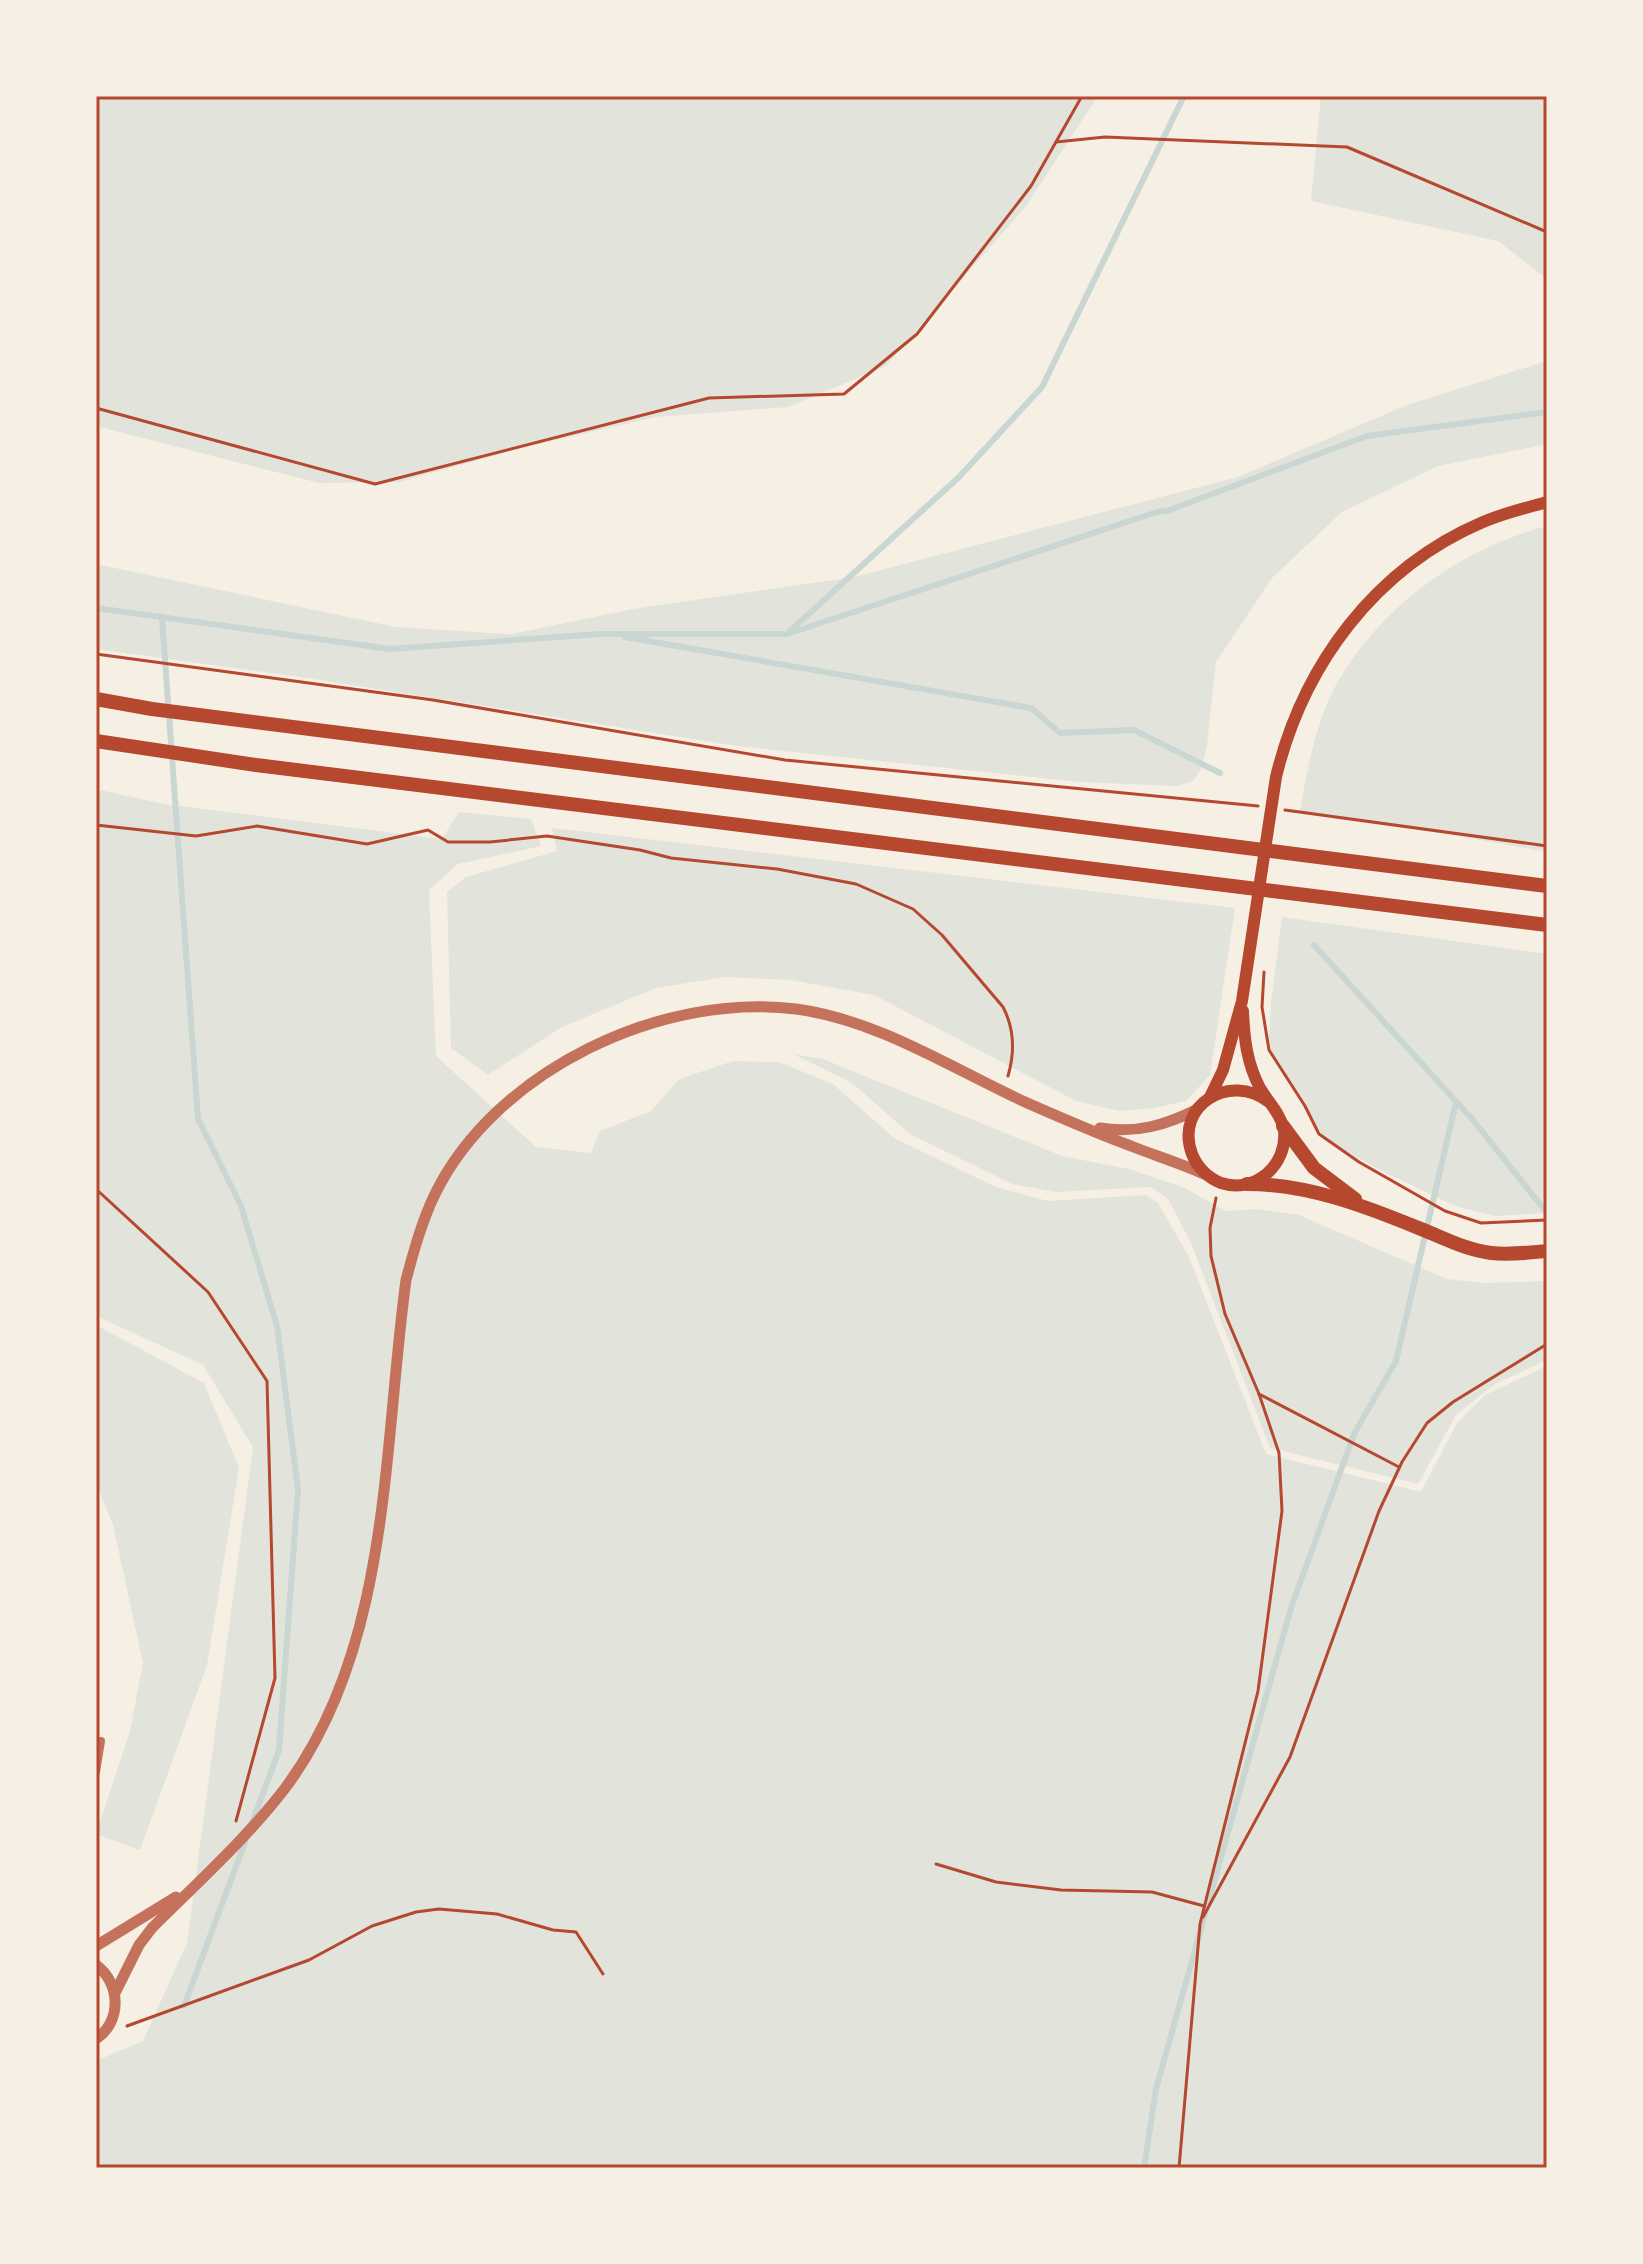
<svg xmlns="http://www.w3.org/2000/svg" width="1643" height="2264" font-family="'Source Serif 4',serif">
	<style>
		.green { fill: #e2e4dc }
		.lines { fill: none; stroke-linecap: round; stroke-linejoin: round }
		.stream { stroke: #c9d6d2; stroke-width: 6 }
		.path { stroke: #b5482f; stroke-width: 3 }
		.minor { stroke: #c5725c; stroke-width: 8 }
		.tertiary { stroke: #c5725c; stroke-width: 11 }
		.secondary { stroke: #b5482f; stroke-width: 12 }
		.trunk { stroke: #b5482f; stroke-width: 14 }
		.neatline { fill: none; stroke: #b5482f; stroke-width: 3 }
	</style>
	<rect width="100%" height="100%" fill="#f6efe4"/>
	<g class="green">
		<path d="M96 96H1098L1026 206 886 366 788 407 655 417 522 448 399 482 319 483 96 426Z"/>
		<path d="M1321 96H1547V279L1498 241 1311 201Z"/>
		<path d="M1547 361V444L1438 466 1342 512 1272 578 1216 662 1207 746 1201 769 1193 781 1177 786 1079 782 737 746 307 678 96 649V564L396 627 512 634 633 609 854 577 1238 477 1407 405Z"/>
		<path d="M1547 526V852L1404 826 1300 812C1307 768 1317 716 1340 678 1385 603 1463 548 1547 526Z"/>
		<path d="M96 789 164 804 442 839 459 812 531 819 541 846 458 864 429 890 436 1056 536 1147 591 1153 600 1131 651 1111 679 1079 733 1061 779 1062 833 1084 894 1138 996 1187 1048 1201 1146 1195 1158 1203 1189 1257 1266 1454 1421 1492 1457 1423 1485 1395 1547 1366V2168H96V2061L143 2041 187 1943 253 1447 203 1365 96 1316Z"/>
		<path d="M552 828 1235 908 1210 1075 1186 1101 1154 1108 1119 1111 1076 1101 874 995 791 980 725 977 656 988 562 1027 488 1075 451 1048 447 892 466 877 557 851Z"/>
		<path d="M1282 917 1547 954V1213L1495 1216 1455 1206 1380 1170 1324 1139 1306 1104 1276 1064 1269 1043 1271 1003Z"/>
		<path d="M793 1054 823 1059 1062 1156 1129 1169 1185 1188 1226 1211 1257 1209 1299 1215 1447 1279 1483 1283 1547 1281V1360L1495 1384 1456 1415 1418 1484 1270 1448 1191 1243 1168 1199 1151 1187 1056 1192 1012 1184 910 1134 852 1083Z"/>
		<path d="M96 1325 204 1383 239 1468 207 1665 140 1850 96 1834 130 1731 143 1663 113 1525 96 1483Z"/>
	</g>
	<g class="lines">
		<g class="stream">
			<path d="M96 608 390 649 600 634H787L1157 512 1167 511 1367 436 1547 412"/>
			<path d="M162 618 198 1119 241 1206 277 1326 298 1489 279 1750 252 1823"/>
			<path d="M789 632 959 477 1042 387 1184 96"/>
			<path d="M625 637 1031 708 1060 733 1134 730 1220 773"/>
			<path d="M1314 945 1473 1120 1547 1213"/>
			<path d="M184 2006 247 1837"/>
			<path d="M1144 2168 1156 2089 1291 1608 1354 1434 1396 1361 1456 1102"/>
		</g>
		<g class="path">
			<path d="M1056 142 1105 137 1347 147 1547 232"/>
			<path d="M96 408 375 484 709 398 844 394 917 334 1031 186 1082 96"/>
			<path d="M96 654 433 700 785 760 1258 806"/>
			<path d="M1285 810 1547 846"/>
			<path d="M96 825 196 836 257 826 367 844 428 830 448 842H490L547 836 640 850 671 858 777 869 856 884 913 909 942 935 1003 1007C1015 1030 1015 1052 1008 1076"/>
			<path d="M1264 972 1262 1007 1269 1050 1305 1106 1319 1134 1359 1162 1445 1211 1481 1223 1547 1220"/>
			<path d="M96 1189 208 1292 267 1381 275 1678 236 1821"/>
			<path d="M1259 1394 1399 1467"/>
			<path d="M936 1864 996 1882 1061 1890 1152 1892 1204 1906"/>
			<path d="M1203 1917 1290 1757 1379 1511 1402 1462 1427 1423 1453 1402 1547 1344"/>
			<path d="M127 2026 309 1960 372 1926 416 1912 439 1909 497 1914 553 1930 576 1932 603 1974"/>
			<path d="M1179 2168 1200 1924 1258 1691 1282 1511 1279 1453 1259 1394 1225 1314 1211 1256 1210 1228 1216 1198"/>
		</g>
		<path class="minor" d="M96 1772 101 1741"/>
		<g class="tertiary">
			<path d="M1100 1128C1136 1134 1166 1125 1198 1109"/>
			<path d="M96 1946 176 1897"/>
			<path d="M96 1965C121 1983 122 2022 96 2039"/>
			<path d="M115 1993 139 1945 152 1928C196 1884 249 1836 286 1787 391 1645 383 1448 406 1280 414 1250 422 1221 435 1194 496 1070 662 992 796 1009 878 1020 951 1068 1025 1102 1059 1117 1096 1133 1131 1146 1156 1156 1180 1163 1204 1174"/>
		</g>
		<g class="secondary">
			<path d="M1243 1011C1244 1038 1247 1064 1260 1088 1268 1102 1281 1114 1284 1130 1288 1165 1255 1194 1221 1183 1208 1178 1197 1167 1192 1154 1174 1105 1230 1072 1269 1102"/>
			<path d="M1210 1097 1223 1070 1242 1001 1276 777C1303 665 1375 568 1483 522 1504 513 1526 508 1547 502"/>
		</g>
		<g class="trunk">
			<path d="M96 699 152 709 1547 886"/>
			<path d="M96 741 256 765 1547 925"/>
			<path d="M1283 1126 1314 1168 1355 1199"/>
			<path d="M1247 1184C1308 1184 1365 1206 1421 1229 1444 1238 1466 1250 1491 1253 1510 1255 1528 1253 1547 1251"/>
		</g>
	</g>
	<rect width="1643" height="2264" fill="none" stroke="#f6efe4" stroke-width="196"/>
	<rect x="98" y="98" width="1447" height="2068" class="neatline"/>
</svg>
